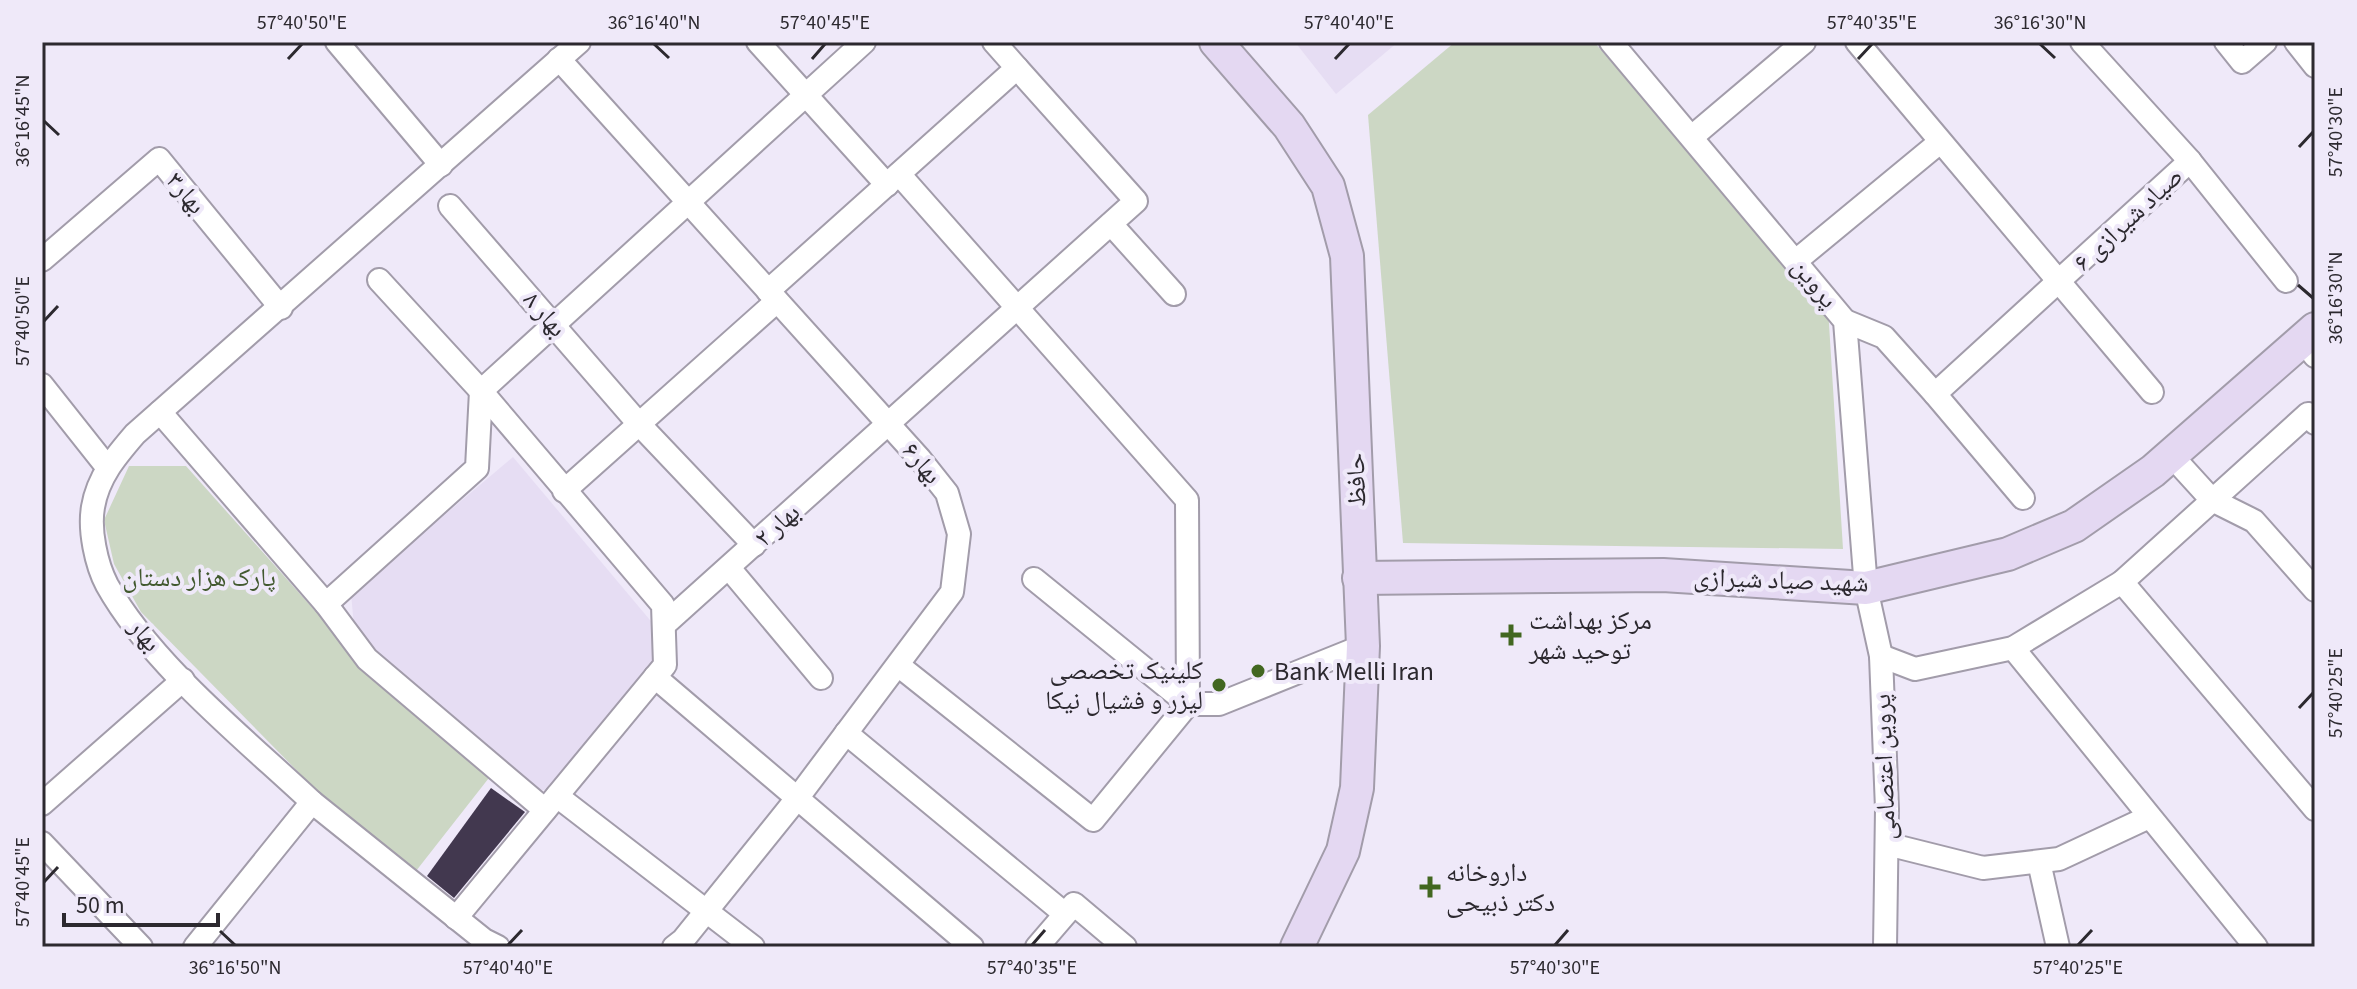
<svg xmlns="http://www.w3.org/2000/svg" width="2357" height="989" font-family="'Source Sans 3','Noto Naskh Arabic',sans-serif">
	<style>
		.built { fill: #e6ddf3 }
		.green { fill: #ccd7c4 }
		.building { fill: #42384f }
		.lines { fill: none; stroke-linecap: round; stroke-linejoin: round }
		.street-casing { stroke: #a29caa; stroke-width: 26 }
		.secondary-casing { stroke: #a29caa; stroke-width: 36 }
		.street { stroke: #fff; stroke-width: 22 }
		.secondary { stroke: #e4d8f2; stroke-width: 32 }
		.ticks { fill: none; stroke: #2c292f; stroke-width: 3 }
		.poi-dot { fill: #426720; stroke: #efe9f9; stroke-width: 3 }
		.labels { text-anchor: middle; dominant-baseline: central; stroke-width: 8; stroke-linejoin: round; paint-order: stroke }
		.street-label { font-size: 26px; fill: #2c292f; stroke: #efe9f9 }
		.park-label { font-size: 26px; fill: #42592f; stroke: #efe9f9 }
		.poi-label { font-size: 26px; fill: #2c292f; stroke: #efe9f9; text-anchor: start }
		.neatline { fill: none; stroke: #2c292f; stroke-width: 3 }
		.ticks-label { font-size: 20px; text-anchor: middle; fill: #2c292f }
	</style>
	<rect width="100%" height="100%" fill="#efe9f9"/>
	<g class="built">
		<path d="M1295 42H1398L1336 94Z"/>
		<path d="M513 457 655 626 658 661 553 790H528L355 636 351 594Z"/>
	</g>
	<g class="green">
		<path d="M1455 42H1594L1828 308 1843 549 1403 543 1368 115Z"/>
		<path d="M129 466H186L341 640 492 774 416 871 314 788 141 612 114 564 104 520Z"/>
	</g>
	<path class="building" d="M491 788 525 812 454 898 427 876Z"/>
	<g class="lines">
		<defs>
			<g id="street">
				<path d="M337 42 441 165"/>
				<path d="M758 42 887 185"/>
				<path d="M1611 42 1845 321 1866 588 1881 656 1887 809 1885 947"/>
				<path d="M1857 42 2152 392"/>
				<path d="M2082 42 2190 161 2286 281"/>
				<path d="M2226 42 2242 62 2265 42"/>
				<path d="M2296 42 2315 66"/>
				<path d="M559 59 920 459 947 493 959 534 952 592 799 796 683 940 674 947"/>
				<path d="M1693 136 1804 42"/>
				<path d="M899 174 1187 500 1188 704 1034 579"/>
				<path d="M450 206 639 424 754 545"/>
				<path d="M1111 224 1174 294"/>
				<path d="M42 260 159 159 281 308"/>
				<path d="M1797 260 1940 142"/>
				<path d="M379 280 481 391 663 605 665 665 456 918"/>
				<path d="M768 291 1017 68 994 42"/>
				<path d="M1845 321 1884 337 1935 394"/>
				<path d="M2302 340 2315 356"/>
				<path d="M42 385 107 467"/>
				<path d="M160 412 326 604 477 468 481 391 864 42"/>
				<path d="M2315 423 2308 414 2122 582 2315 809"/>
				<path d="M2171 455 2212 500 2254 521 2315 590"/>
				<path d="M564 491 777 301"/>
				<path d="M2023 498 1935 394 2190 161"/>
				<path d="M729 568 821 678"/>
				<path d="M326 604 367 659 545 810"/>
				<path d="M665 624 1136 201 1017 68"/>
				<path d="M2013 648 2256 947"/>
				<path d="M1881 656 1915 669 2013 648 2122 582"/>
				<path d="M898 665 1093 820 1188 704H1219L1363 646"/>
				<path d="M655 677 972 947"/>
				<path d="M846 733 1065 914"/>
				<path d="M557 796 753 947"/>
				<path d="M312 802 484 940 498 947"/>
				<path d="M42 804 183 680"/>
				<path d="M42 843 141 947"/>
				<path d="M1887 844 1983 868 2059 859 2149 817"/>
				<path d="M2039 862 2058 947"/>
				<path d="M195 947 312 802C246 740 151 664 107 585 96 564 89 530 93 507 98 477 116 456 135 434L579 42"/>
				<path d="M1037 947 1074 904 1125 947"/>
			</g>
			<g id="secondary">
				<path d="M1216 42 1289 126 1328 186 1347 256 1363 646 1357 788 1343 851 1297 947"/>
				<path d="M1359 578 1663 575 1866 588 2008 554 2074 526 2153 471 2315 329"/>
			</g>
		</defs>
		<use href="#street" class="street-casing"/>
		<use href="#secondary" class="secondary-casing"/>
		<use href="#street" class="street"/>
		<use href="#secondary" class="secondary"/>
	</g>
	<path class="ticks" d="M654 44 669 58M2040 44 2055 58M288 59 302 44M812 59 825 44M1335 59 1349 44M1858 59 1872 44M44 121 59 135M2299 147 2313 132M2298 285 2313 298M44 321 58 306M2299 708 2313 693M44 882 58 867M220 931 235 945M508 945 522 930M1032 945 1045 930M1555 945 1568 930M2078 945 2092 930"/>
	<g class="poi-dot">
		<path d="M1507 623h8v8h8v8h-8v8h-8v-8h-8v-8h8z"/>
		<circle cx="1258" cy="671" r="8"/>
		<circle cx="1219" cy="685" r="8"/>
		<path d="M1426 875h8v8h8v8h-8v8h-8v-8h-8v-8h8z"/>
	</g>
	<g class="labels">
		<g class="street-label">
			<text transform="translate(186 193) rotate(50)">بهار۳</text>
			<text transform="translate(2128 219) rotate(-43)">صیاد شیرازی ۶</text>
			<text transform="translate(1815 283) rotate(51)">پروین</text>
			<text transform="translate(545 314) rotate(49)">بهار ۸</text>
			<text transform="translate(922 463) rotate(50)">بهار۶</text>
			<text transform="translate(1356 480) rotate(-92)">حافظ</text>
			<text transform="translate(777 525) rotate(-42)">بهار ۲</text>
			<text transform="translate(1781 580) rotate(2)">شهید صیاد شیرازی</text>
			<text transform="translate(145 635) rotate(50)">بهار</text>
			<text transform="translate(1884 767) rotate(-92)">پروین اعتصامی</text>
		</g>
		<g class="park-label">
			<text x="199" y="577">پارک هزار دستان</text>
		</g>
		<g class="poi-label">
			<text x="1529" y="620">مرکز بهداشت<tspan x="1529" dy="30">توحید شهر</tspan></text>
			<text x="1203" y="670" text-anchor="end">کلینیک تخصصی<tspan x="1203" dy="30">لیزر و فشیال نیکا</tspan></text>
			<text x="1274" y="671">Bank Melli Iran</text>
			<text x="1446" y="872">داروخانه<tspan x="1446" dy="30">دکتر ذبیحی</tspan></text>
		</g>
	</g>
	<rect width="2357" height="989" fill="none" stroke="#efe9f9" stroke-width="88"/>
	<path d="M64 913v12h154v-12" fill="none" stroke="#2c292f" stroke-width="4"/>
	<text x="76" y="913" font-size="24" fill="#2c292f" stroke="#efe9f9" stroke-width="6" paint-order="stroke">50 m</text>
	<rect x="44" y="44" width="2269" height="901" class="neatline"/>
	<g class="ticks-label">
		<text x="302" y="29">57°40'50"E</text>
		<text x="654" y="29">36°16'40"N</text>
		<text x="825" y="29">57°40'45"E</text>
		<text x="1349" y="29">57°40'40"E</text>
		<text x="1872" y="29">57°40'35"E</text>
		<text x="2040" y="29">36°16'30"N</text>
		<text transform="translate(22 121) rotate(-90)" y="7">36°16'45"N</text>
		<text transform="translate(2335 132) rotate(-90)" y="7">57°40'30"E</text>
		<text transform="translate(2335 298) rotate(-90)" y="7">36°16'30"N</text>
		<text transform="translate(22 321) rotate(-90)" y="7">57°40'50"E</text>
		<text transform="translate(2335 693) rotate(-90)" y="7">57°40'25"E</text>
		<text transform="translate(22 882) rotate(-90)" y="7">57°40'45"E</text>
		<text x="235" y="974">36°16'50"N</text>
		<text x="508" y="974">57°40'40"E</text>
		<text x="1032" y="974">57°40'35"E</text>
		<text x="1555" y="974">57°40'30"E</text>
		<text x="2078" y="974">57°40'25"E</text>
	</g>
</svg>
